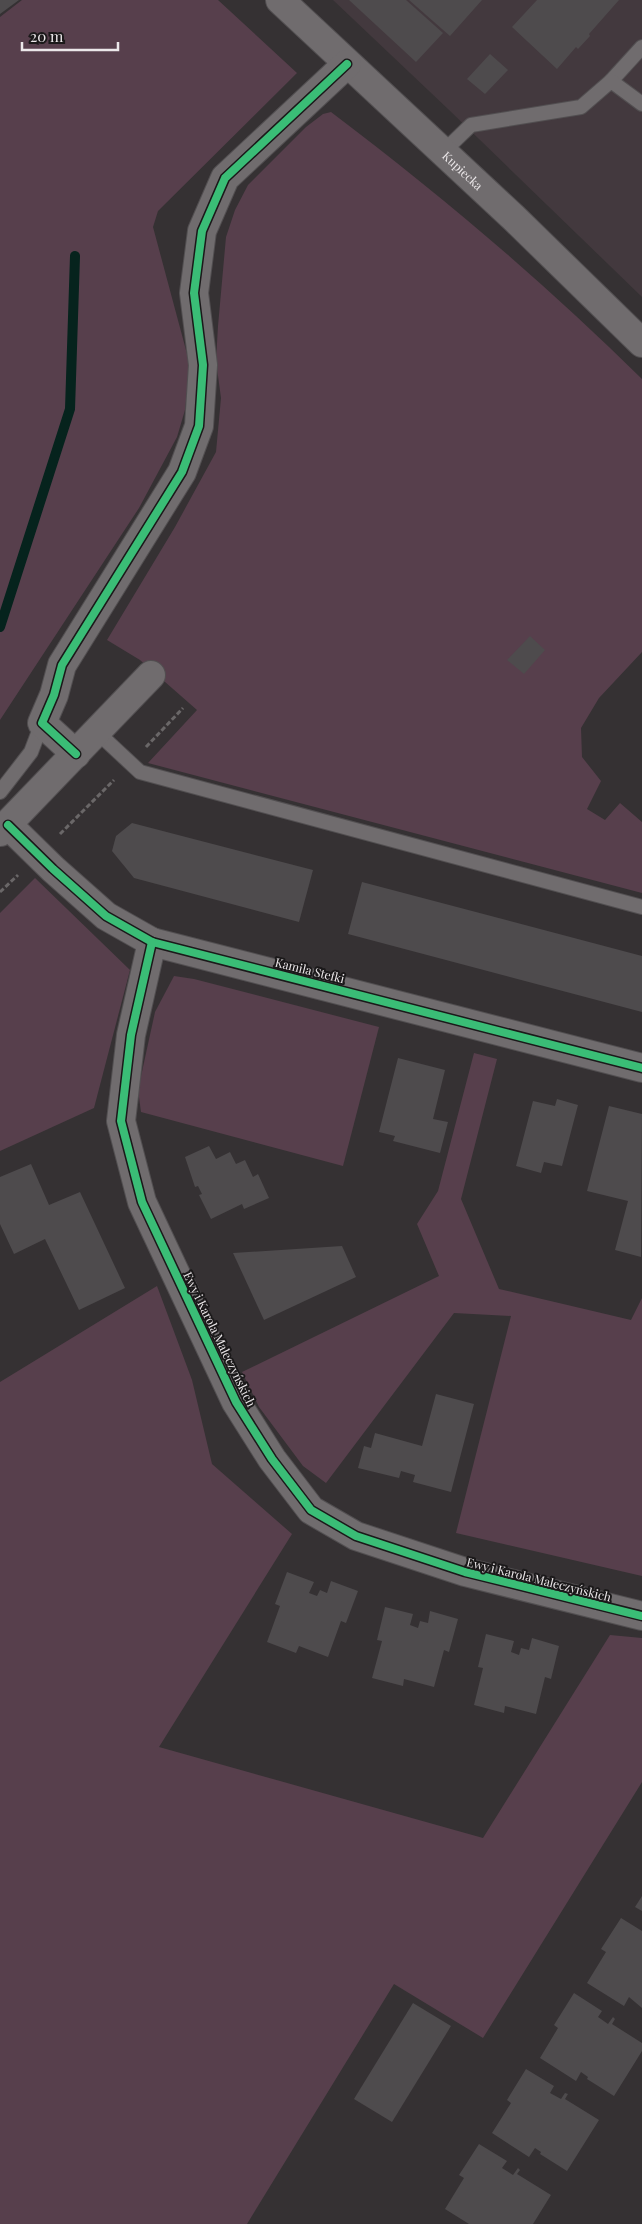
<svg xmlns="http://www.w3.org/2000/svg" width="642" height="2224" font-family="'Playfair Display',serif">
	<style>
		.built { fill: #43393e }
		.green { fill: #573f4c }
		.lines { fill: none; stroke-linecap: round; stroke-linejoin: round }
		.stream { stroke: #06231d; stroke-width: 10 }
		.building { fill: #4e4b4d }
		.service-casing { stroke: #524f51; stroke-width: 16 }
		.minor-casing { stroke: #524f51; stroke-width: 30 }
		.path { stroke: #6a6768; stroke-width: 3; stroke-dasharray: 5 2.5; stroke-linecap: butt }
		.service { stroke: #706c6e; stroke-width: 14 }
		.minor { stroke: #706c6e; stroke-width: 28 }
		.cycleway-casing { stroke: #1b191a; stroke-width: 11 }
		.cycleway { stroke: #3abd76; stroke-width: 8 }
		.labels { text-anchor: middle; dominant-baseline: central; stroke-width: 4; stroke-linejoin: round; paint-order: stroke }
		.street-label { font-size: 12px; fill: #ece8ea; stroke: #1b191a }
	</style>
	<rect width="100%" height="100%" fill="#353133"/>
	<path class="built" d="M333 0H642V297L448 109Z"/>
	<g class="green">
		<path d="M22 0H218L297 73 158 211 153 227 190 365 185 410 177 437 139 508 0 720V17Z"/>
		<path d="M331 112C441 195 545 283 642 379V652L599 698 581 728 582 757 601 781 587 809 605 820 620 803 642 822V893L148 763 197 710 140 660 107 640 175 527 216 452 221 398 216 361 218 326 226 237 235 210 248 185 306 127 323 114Z"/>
		<path d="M35 878 130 970 94 1108 0 1151V913Z"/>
		<path d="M174 976 194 979 379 1027 343 1166 141 1112 138 1090 155 1012Z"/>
		<path d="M474 1053 497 1059 461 1199 499 1289 631 1320 642 1298V1576L456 1533 511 1316 454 1313 326 1483 303 1466 259 1407 242 1372 439 1276 417 1224 438 1191Z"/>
		<path d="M157 1286 192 1380 212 1464 292 1534 159 1747 483 1838 610 1635 642 1638V1782L483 2038 394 1984 247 2224H0V1382Z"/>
	</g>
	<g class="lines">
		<path class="stream" d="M0 627 70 409 75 256"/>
	</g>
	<g class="building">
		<path d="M0 0H19L0 14Z"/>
		<path d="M349 0H406L443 33 416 62Z"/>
		<path d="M409 0H482L450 36Z"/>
		<path d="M537 0H619L589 34 590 36 578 49 576 47 557 69 512 27Z"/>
		<path d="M490 54 508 70 485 94 467 79Z"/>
		<path d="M530 636 545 650 524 674 507 660Z"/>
		<path d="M132 823 313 870 299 922 134 878 112 851 116 836Z"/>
		<path d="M362 882 642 956V1012L348 934Z"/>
		<path d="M398 1058 445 1070 433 1119 448 1122 440 1153 393 1141 395 1136 379 1132Z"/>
		<path d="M557 1099 578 1105 562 1166 544 1162 541 1173 516 1166 533 1101 555 1106Z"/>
		<path d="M609 1106 642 1114 641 1257 615 1250 628 1201 587 1191Z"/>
		<path d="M209 1146 216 1159 230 1152 236 1164 245 1160 253 1177 258 1174 269 1198 244 1209 242 1204 211 1219 199 1195 202 1194 198 1186 195 1187 185 1157Z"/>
		<path d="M31 1164 49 1205 80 1192 125 1288 79 1310 45 1239 14 1254 0 1224V1177Z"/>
		<path d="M342 1246 356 1277 264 1320 233 1253Z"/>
		<path d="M436 1394 474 1404 451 1492 413 1482 415 1475 401 1471 399 1478 358 1468 364 1446 371 1448 375 1433 422 1446Z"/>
		<path d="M287 1572 314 1582 309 1593 317 1596 320 1590 327 1593 331 1581 358 1591 346 1623 341 1621 328 1657 299 1646 296 1653 267 1642 280 1606 275 1604Z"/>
		<path d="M385 1607 413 1614 410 1625 418 1628 420 1621 428 1623 430 1611 458 1619 449 1652 444 1650 434 1687 404 1679 403 1686 372 1678 382 1641 377 1640Z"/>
		<path d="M486 1634 514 1641 511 1652 519 1655 521 1648 529 1650 532 1638 559 1646 551 1679 545 1677 536 1714 505 1706 504 1713 474 1705 483 1668 478 1667Z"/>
		<path d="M642 1896V1911L635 1907Z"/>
		<path d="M621 1918 642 1931V2008L629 1997 624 2006 587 1983 606 1952 601 1949Z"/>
		<path d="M574 1993 602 2011 598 2017 608 2024 613 2017 615 2019 612 2024 642 2043V2051L614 2096 587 2079 588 2077 581 2072 576 2081 540 2058 558 2028 554 2025Z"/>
		<path d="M413 2003 451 2026 392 2122 354 2099Z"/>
		<path d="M526 2069 554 2086 550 2093 561 2099 565 2093 568 2094 565 2099 599 2120 567 2171 540 2154 541 2152 535 2148 529 2157 492 2133 511 2103 507 2100Z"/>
		<path d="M479 2144 507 2161 502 2168 513 2175 518 2168 520 2170 517 2174 551 2195 533 2224H469L445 2209 464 2178 459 2175Z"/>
	</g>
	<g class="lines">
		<defs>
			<g id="service">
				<path d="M611 81 642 47"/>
				<path d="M443 152 471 125 581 107 611 81 642 104"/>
				<path d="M97 732 140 772 642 907"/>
				<path d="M0 792 31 752 42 723"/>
			</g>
			<g id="minor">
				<path id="s1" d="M280 0 514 218 642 343"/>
				<path d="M76 754 42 723 54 695 62 665 182 472 199 426 203 365 194 293 202 231 225 178 347 64"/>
				<path d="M8 825 53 869 106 916 152 942 642 1068"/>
				<path d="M0 832 151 675"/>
				<path d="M152 942 131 1035 121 1121 142 1202 236 1402 272 1459 311 1510 356 1536 465 1572 642 1616"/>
			</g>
		</defs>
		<use href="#service" class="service-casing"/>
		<use href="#minor" class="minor-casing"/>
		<g class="path">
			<path d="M146 747 183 708"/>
			<path d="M60 834 114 780"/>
			<path d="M0 892 18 875"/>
		</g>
		<use href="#service" class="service"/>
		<use href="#minor" class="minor"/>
		<defs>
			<g id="cycleway">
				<path d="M76 754 42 723 54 695 62 665 182 472 199 426 203 365 194 293 202 231 225 178 347 64"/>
				<path d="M8 825 53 869 106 916 152 942 642 1068"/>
				<path d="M152 942 131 1035 121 1121 142 1202 236 1402 272 1459 311 1510 356 1536 465 1572 642 1616"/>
			</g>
		</defs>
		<use href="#cycleway" class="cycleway-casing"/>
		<use href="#cycleway" class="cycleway"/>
	</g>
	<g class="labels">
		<g class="street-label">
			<text stroke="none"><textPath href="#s1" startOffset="250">Kupiecka</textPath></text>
			<text transform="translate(310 970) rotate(14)">Kamila Stefki</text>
			<text transform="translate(220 1339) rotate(64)">Ewy i Karola Maleczyńskich</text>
			<text transform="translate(539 1579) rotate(14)">Ewy i Karola Maleczyńskich</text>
		</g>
	</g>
	<path d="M22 42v8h96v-8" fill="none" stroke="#ece8ea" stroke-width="2.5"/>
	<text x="30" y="42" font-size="15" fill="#ece8ea" stroke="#1b191a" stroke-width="4" paint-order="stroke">20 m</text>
</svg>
